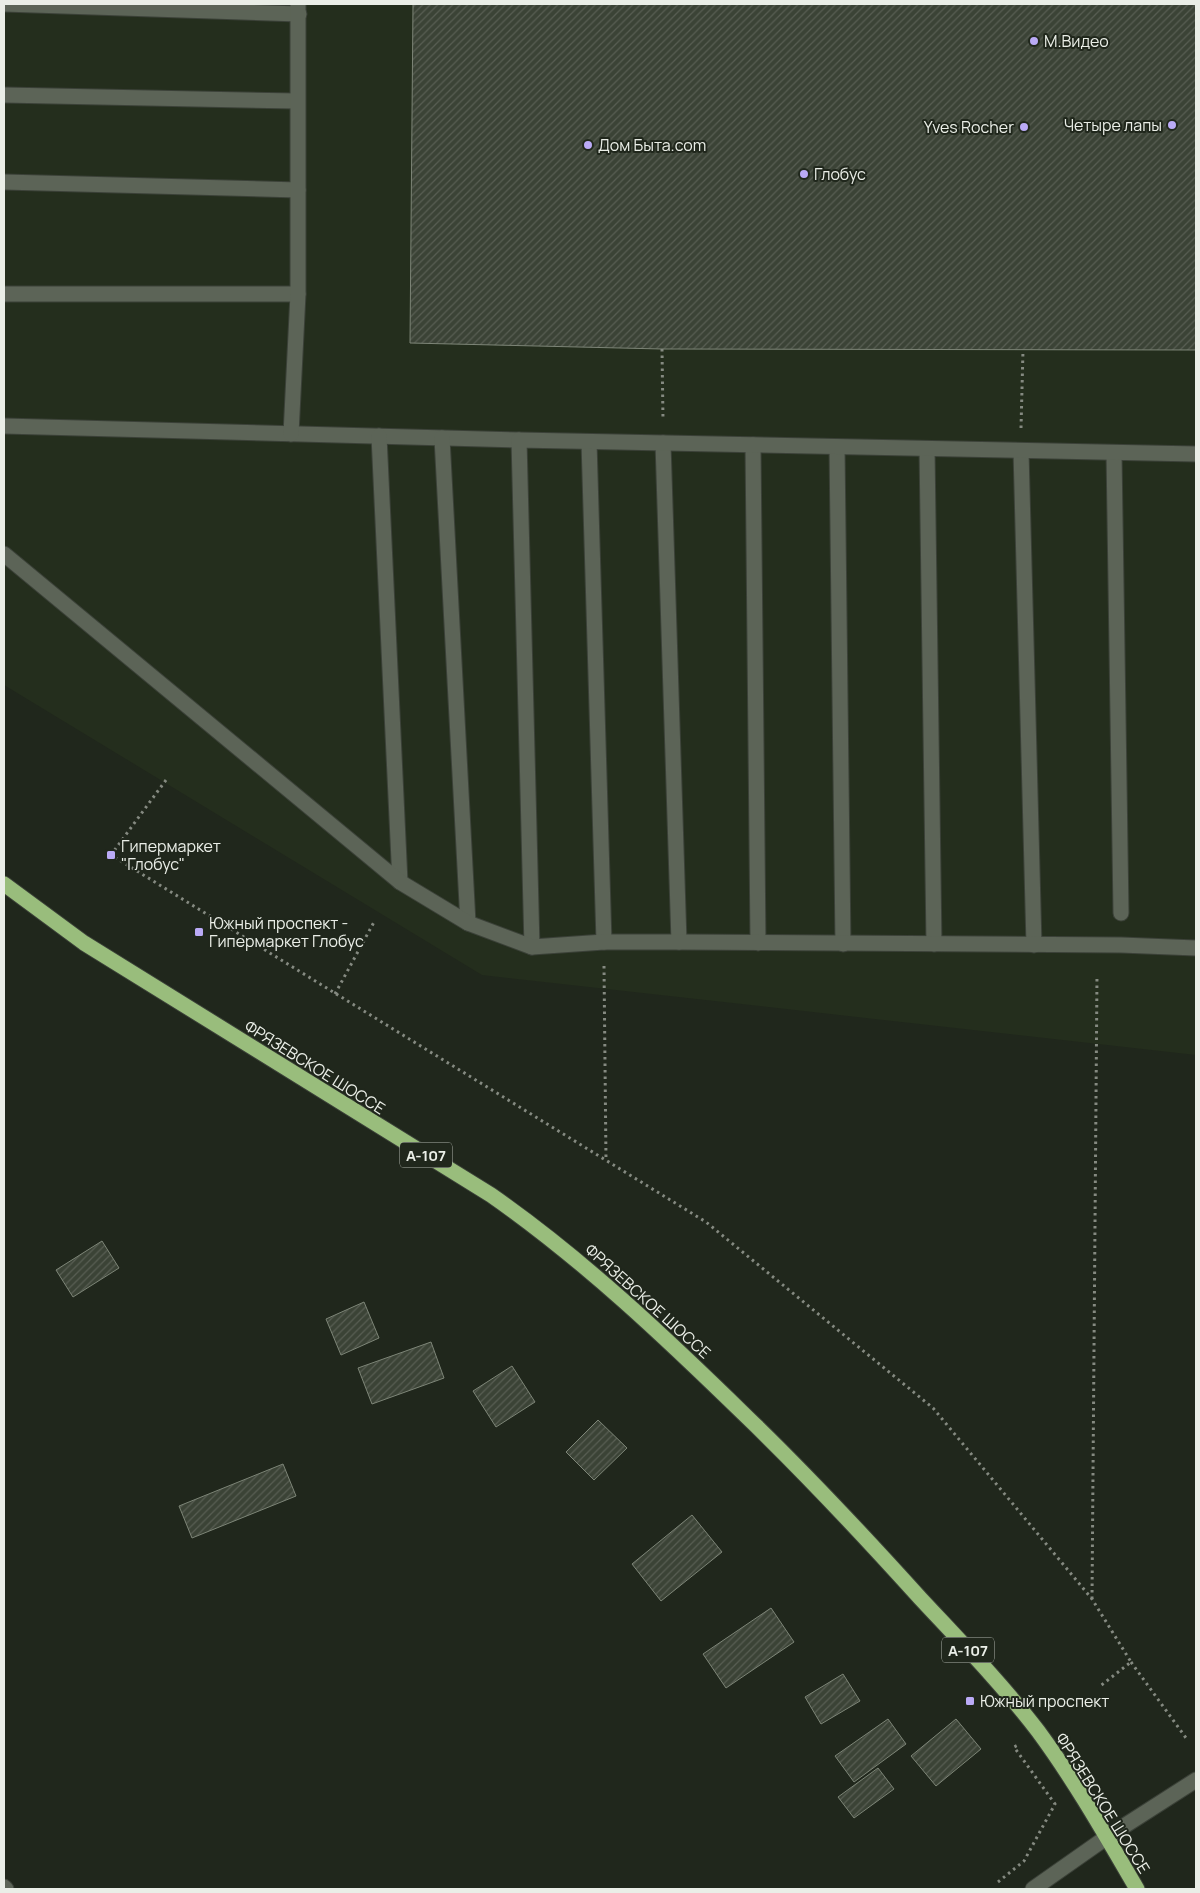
<svg xmlns="http://www.w3.org/2000/svg" width="1200" height="1893" font-family="Manrope,sans-serif">
	<style>
		.built { fill: #242e1d }
		.building { fill: url(#building-hatch); stroke: #7d8577 }
		.lines { fill: none; stroke-linecap: round; stroke-linejoin: round }
		.lane-casing { stroke: #3b4138; stroke-width: 17 }
		.street-casing { stroke: #3b4138; stroke-width: 17 }
		.secondary-casing { stroke: #3b4138; stroke-width: 17 }
		.highway-casing { stroke: #3b4138; stroke-width: 17 }
		.path { stroke: #858a81; stroke-width: 3; stroke-dasharray: 2.5 4; stroke-linecap: butt }
		.lane { stroke: #5c6457; stroke-width: 15 }
		.street { stroke: #5c6457; stroke-width: 15 }
		.secondary { stroke: #5c6457; stroke-width: 15 }
		.highway { stroke: #99bd7c; stroke-width: 15 }
		.poi-dot { fill: #baaaf6; stroke: #20271c; stroke-width: 2 }
		.labels { text-anchor: middle; dominant-baseline: central; stroke-width: 4; stroke-linejoin: round; paint-order: stroke }
		.shield { fill: #20271c; stroke: #adb2aa; stroke-width: 1 }
		.shield-label { font-size: 15px; font-weight: bold; fill: #eaeee7 }
		.poi-label { font-size: 16px; fill: #eaeee7; stroke: #20271c; text-anchor: start }
		.street-label { font-size: 16px; fill: #eaeee7; stroke: #20271c }
	</style>
	<defs>
		<pattern id="building-hatch" width="6" height="6" patternUnits="userSpaceOnUse" patternTransform="scale(1.25)"><rect width="6" height="6" fill="#3b4336"/><path d="M-1 1l2-2M0 6l6-6M5 7l2-2" fill="none" stroke="#585e53"/></pattern>
	</defs>
	<rect width="100%" height="100%" fill="#20271c"/>
	<path class="built" d="M4 4H1196V1055L482 975 4 685Z"/>
	<g class="building">
		<path d="M413 4H1196V350L662 349 410 343Z"/>
		<path d="M102 1241 119 1268 73 1297 56 1270Z"/>
		<path d="M364 1302 379 1338 341 1355 326 1319Z"/>
		<path d="M431 1342 444 1378 372 1404 358 1368Z"/>
		<path d="M512 1366 535 1402 496 1427 473 1391Z"/>
		<path d="M598 1420 627 1448 594 1480 566 1452Z"/>
		<path d="M283 1464 296 1496 192 1538 179 1506Z"/>
		<path d="M692 1515 722 1552 661 1601 632 1564Z"/>
		<path d="M771 1608 794 1642 726 1688 703 1654Z"/>
		<path d="M843 1674 860 1701 821 1724 805 1697Z"/>
		<path d="M888 1719 906 1744 854 1782 835 1756Z"/>
		<path d="M956 1719 981 1749 936 1786 911 1756Z"/>
		<path d="M878 1768 894 1789 854 1818 838 1797Z"/>
	</g>
	<g class="lines">
		<defs>
			<g id="lane">
				<path d="M4 4 299 14"/>
				<path d="M4 95 296 101"/>
				<path d="M4 182 298 190"/>
				<path d="M4 294H298"/>
				<path d="M4 426 519 440"/>
				<path d="M291 434 298 294V4"/>
				<path d="M379 436 400 882"/>
				<path d="M442 438 468 923"/>
				<path d="M589 442 604 942"/>
				<path d="M663 443 679 942"/>
				<path d="M753 445 758 943"/>
				<path d="M837 447 843 944"/>
				<path d="M927 449 934 944"/>
				<path d="M1021 451 1034 945"/>
				<path d="M1114 453 1121 913"/>
				<path d="M532 947 519 440 1196 454"/>
				<path d="M4 1887 6 1889"/>
			</g>
			<g id="street">
				<path d="M4 554 400 882 468 923 532 947 604 942H679L1121 945 1196 948"/>
				<path d="M1107 1837 1196 1780"/>
			</g>
			<path id="secondary" d="M1033 1889 1107 1837"/>
			<path id="highway" d="M4 884 84 943 491 1195C584 1260 666 1338 748 1418 808 1476 864 1536 920 1598 960 1641 1002 1684 1038 1731 1075 1781 1106 1836 1137 1889"/>
		</defs>
		<use href="#lane" class="lane-casing"/>
		<use href="#street" class="street-casing"/>
		<use href="#secondary" class="secondary-casing"/>
		<use href="#highway" class="highway-casing"/>
		<g class="path">
			<path d="M662 349 663 420"/>
			<path d="M1021 428 1023 350"/>
			<path d="M166 780 111 855 706 1222 933 1408 1092 1599 1131 1662 1099 1687"/>
			<path d="M604 966 606 1160"/>
			<path d="M335 994 374 922"/>
			<path d="M1092 1599 1097 975"/>
			<path d="M1131 1662 1186 1738"/>
			<path d="M998 1882 1024 1861 1055 1804 1014 1747 1018 1745"/>
		</g>
		<use href="#lane" class="lane"/>
		<use href="#street" class="street"/>
		<use href="#secondary" class="secondary"/>
		<use href="#highway" class="highway"/>
	</g>
	<g class="poi-dot">
		<circle cx="1034" cy="41" r="5"/>
		<circle cx="1172" cy="125" r="5"/>
		<circle cx="1024" cy="127" r="5"/>
		<circle cx="588" cy="145" r="5"/>
		<circle cx="804" cy="174" r="5"/>
		<rect x="106" y="850" width="10" height="10" rx="2.5"/>
		<rect x="194" y="927" width="10" height="10" rx="2.5"/>
		<rect x="965" y="1696" width="10" height="10" rx="2.5"/>
	</g>
	<g class="labels">
		<g class="shield">
			<rect x="400" y="1142.5" width="52" height="25" rx="4"/>
			<rect x="942" y="1637.5" width="52" height="25" rx="4"/>
		</g>
		<g class="shield-label">
			<text x="426" y="1155">А-107</text>
			<text x="968" y="1650">А-107</text>
		</g>
		<g class="poi-label">
			<text x="1044" y="41">М.Видео</text>
			<text x="1162" y="125" text-anchor="end">Четыре лапы</text>
			<text x="1014" y="127" text-anchor="end">Yves Rocher</text>
			<text x="598" y="145">Дом Быта.com</text>
			<text x="814" y="174">Глобус</text>
			<text x="121" y="846">Гипермаркет<tspan x="121" dy="18">"Глобус"</tspan></text>
			<text x="209" y="923">Южный проспект -<tspan x="209" dy="18">Гипермаркет Глобус</tspan></text>
			<text x="980" y="1701">Южный проспект</text>
		</g>
		<g class="street-label">
			<text transform="translate(315 1067) rotate(32)">ФРЯЗЕВСКОЕ ШОССЕ</text>
			<text transform="translate(648 1301) rotate(42)">ФРЯЗЕВСКОЕ ШОССЕ</text>
			<text transform="translate(1103 1803) rotate(58)">ФРЯЗЕВСКОЕ ШОССЕ</text>
		</g>
	</g>
	<rect width="1200" height="1893" fill="none" stroke="#eaeee7" stroke-width="10"/>
</svg>
